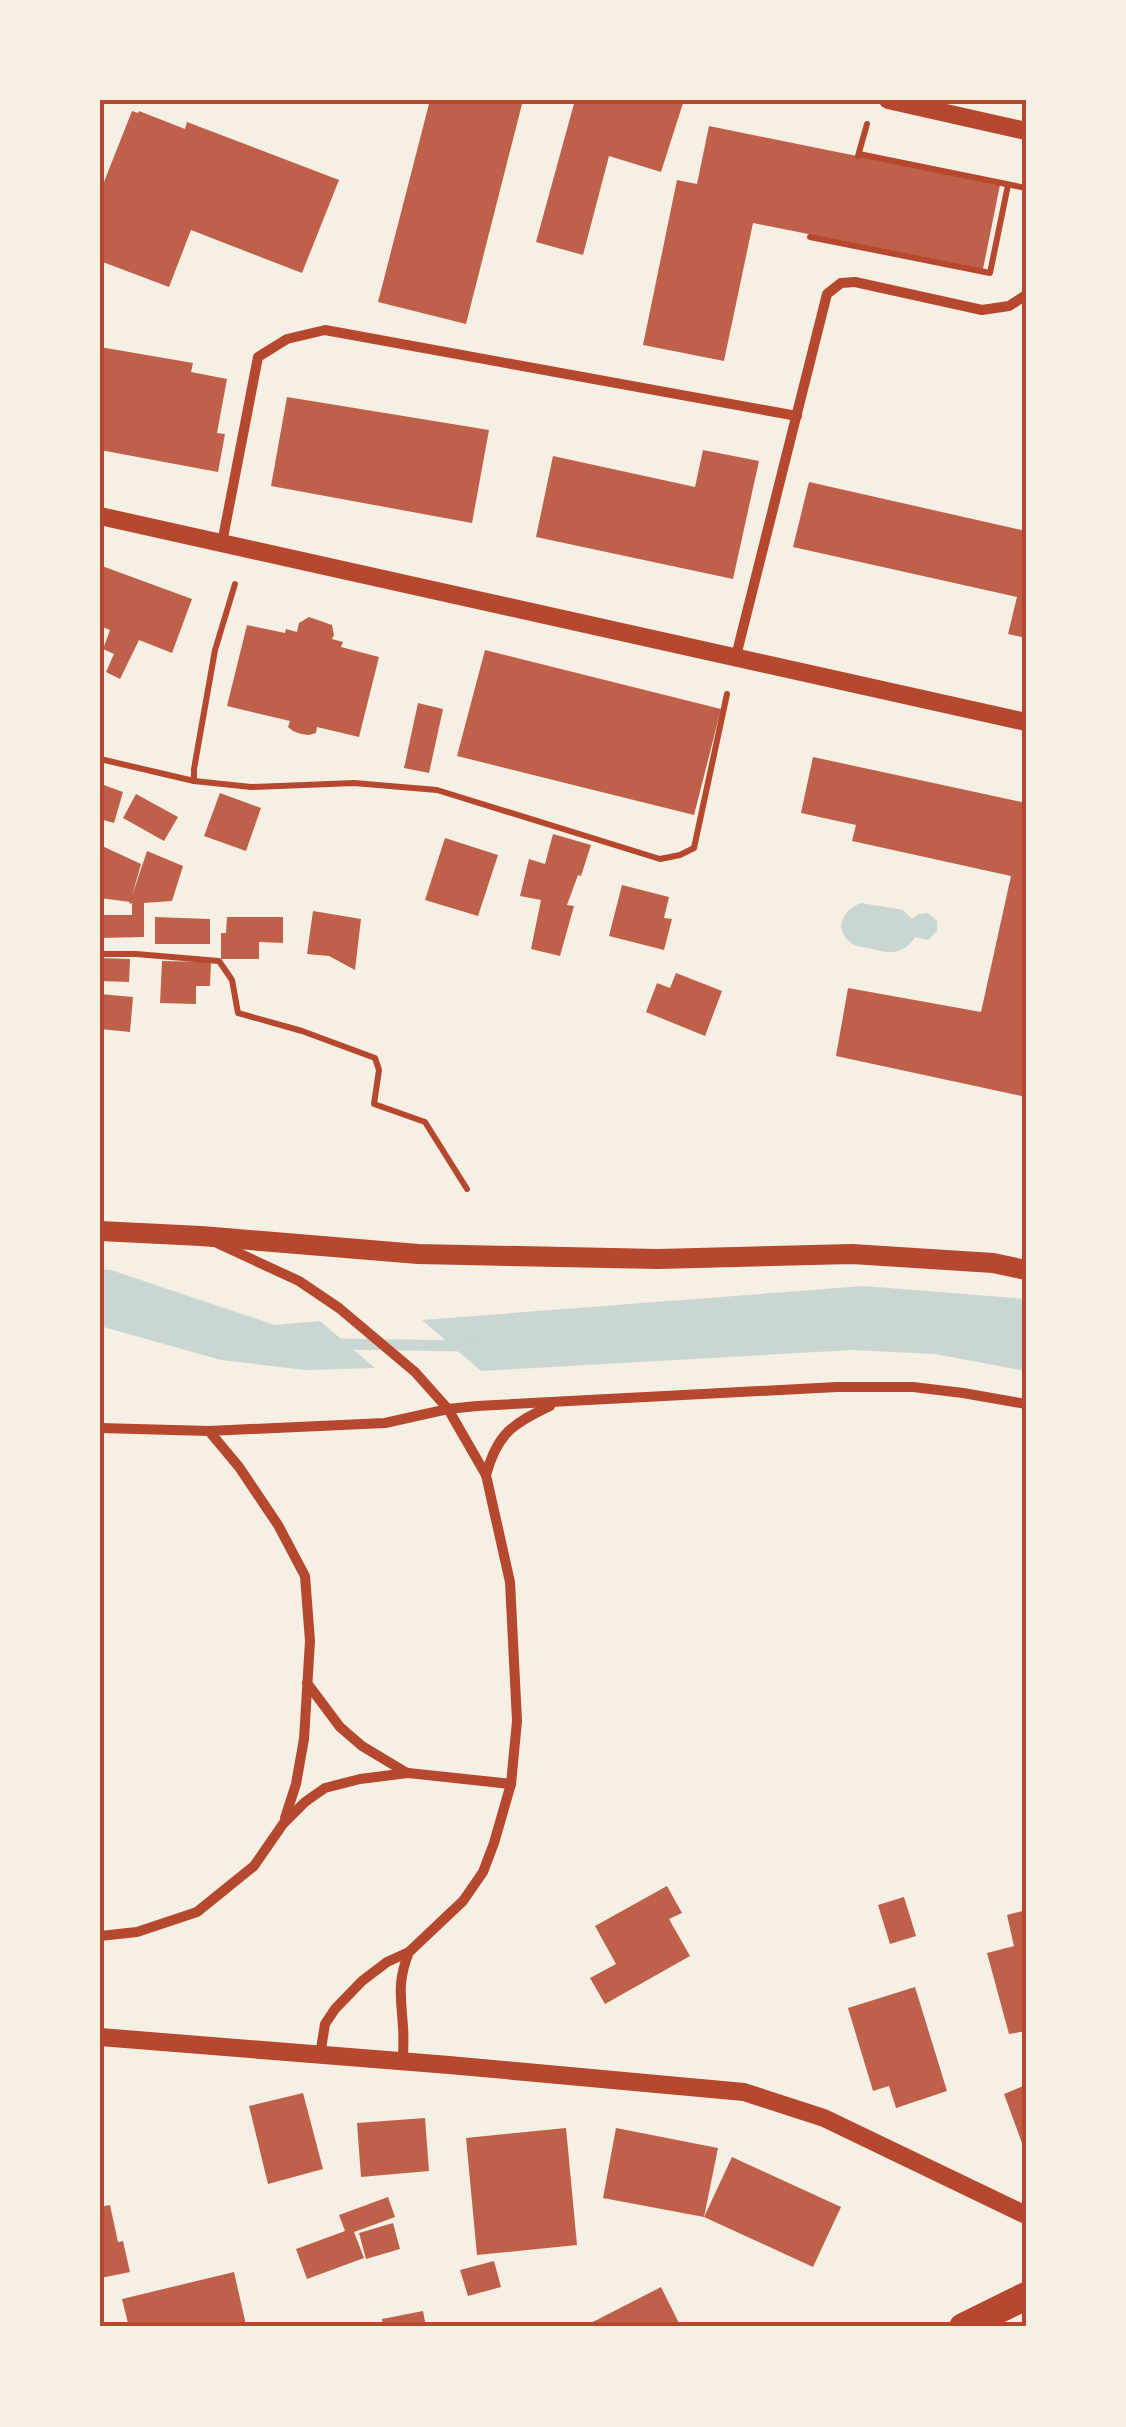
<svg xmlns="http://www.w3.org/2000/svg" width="1126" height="2427" font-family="'Archivo Narrow',sans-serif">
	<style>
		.water { fill: #c9d6d2 }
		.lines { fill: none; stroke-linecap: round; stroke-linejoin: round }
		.stream { stroke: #c9d6d2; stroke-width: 11 }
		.building { fill: #bf614a }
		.path { stroke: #b5482f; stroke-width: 6 }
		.minor { stroke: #b5482f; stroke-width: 10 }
		.tertiary { stroke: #b5482f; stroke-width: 18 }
		.secondary { stroke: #b5482f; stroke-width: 20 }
		.trunk { stroke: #b5482f; stroke-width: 28 }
		.neatline { fill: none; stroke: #b5482f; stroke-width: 4 }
	</style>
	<rect width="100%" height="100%" fill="#f6efe4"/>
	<g class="water">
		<path d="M861 903 903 910 912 919 919 914 928 913 937 921V931L928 940 915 937C903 955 891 954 872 949 865 947 854 947 849 941 833 926 845 909 861 903Z"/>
		<path d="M100 1269 111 1270 275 1325 320 1321 375 1368 306 1370 221 1360 100 1326Z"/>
		<path d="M863 1286 1026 1299V1371L935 1354 852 1350 481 1371 422 1320Z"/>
	</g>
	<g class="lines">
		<path class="stream" d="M335 1344 471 1346"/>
	</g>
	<g class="building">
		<path d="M430 100H523L466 324 378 302Z"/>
		<path d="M575 100H684L661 172 609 156 583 255 536 242Z"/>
		<path d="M132 111 138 113 139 111 185 129 187 122 339 180 302 273 191 230 169 287 100 261V192Z"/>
		<path d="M709 126 1000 185 983 269 753 223 724 361 643 345 677 180 697 184Z"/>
		<path d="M100 347 193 363 191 372 227 379 217 433 225 434 218 472 100 450Z"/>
		<path d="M287 397 489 430 472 523 271 486Z"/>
		<path d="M703 450 759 461 733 579 536 537 553 456 695 487Z"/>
		<path d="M809 482 1026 531V638L1008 634 1017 597 793 547Z"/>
		<path d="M102 566 192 599 172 653 139 640 120 679 106 672 114 654 103 649 110 630 100 626V572Z"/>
		<path d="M309 617 332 625 334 635 332 639 343 642 341 647 379 657 359 737 317 727 316 733 309 735 301 734 293 731 288 727 290 721 227 706 247 625 285 633 286 629 297 632 299 623Z"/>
		<path d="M485 650 721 709 694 815 457 756Z"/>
		<path d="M418 703 443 709 429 773 404 768Z"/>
		<path d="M813 757 1026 803V1097L836 1056 848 988 981 1012 1011 876 852 841 856 825 801 813Z"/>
		<path d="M101 784 123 792 114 823 100 819Z"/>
		<path d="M220 793 261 808 246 851 204 836Z"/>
		<path d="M136 794 178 817 164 841 123 818Z"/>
		<path d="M553 834 591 845 581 876 578 875 567 905 574 906 560 956 531 949 541 900 520 896 529 859 545 864Z"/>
		<path d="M445 838 498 855 478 916 425 900Z"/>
		<path d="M100 845 141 864 132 896 147 851 183 866 172 901 144 903V937L100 938V915H132V903L129 904 130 902 100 898Z"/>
		<path d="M622 885 669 897 664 918 672 919 664 950 609 936Z"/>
		<path d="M313 911 361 919 355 970 329 956 307 954Z"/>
		<path d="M155 917 210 919V944H155Z"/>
		<path d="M227 917H283V943L259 942V959H221V933H226Z"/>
		<path d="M100 958 130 959 129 982 100 981Z"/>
		<path d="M162 961 211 962 210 986H196V1004L160 1003Z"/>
		<path d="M676 973 722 991 705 1036 646 1012 657 983 670 988Z"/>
		<path d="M100 994 133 997 130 1032 100 1029Z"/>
		<path d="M667 1886 682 1913 669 1919 690 1956 605 2004 590 1978 616 1964 595 1926Z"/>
		<path d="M904 1897 916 1936 890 1944 878 1905Z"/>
		<path d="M1026 1910V2031L1009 2034 987 1953 1014 1946 1007 1915Z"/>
		<path d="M915 1987 947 2091 896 2108 889 2086 873 2091 848 2008Z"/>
		<path d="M1026 2085V2141L1022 2143 1004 2094Z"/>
		<path d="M303 2093 323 2169 268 2184 249 2106Z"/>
		<path d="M425 2118 429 2171 361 2177 357 2123Z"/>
		<path d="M566 2128 577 2245 477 2255 466 2138Z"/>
		<path d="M616 2128 718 2148 704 2217 603 2198Z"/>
		<path d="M732 2157 841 2207 813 2267 704 2217Z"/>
		<path d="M388 2197 395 2217 354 2232 364 2258 307 2279 296 2249 345 2231 339 2215Z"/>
		<path d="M110 2205 118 2242 123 2241 130 2272 101 2278 100 2207Z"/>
		<path d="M393 2223 400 2249 366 2259 359 2233Z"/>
		<path d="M494 2261 501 2287 468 2296 460 2270Z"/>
		<path d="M234 2272 246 2325 237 2327H129L122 2299Z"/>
		<path d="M661 2287 681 2327H583Z"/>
		<path d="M423 2311 426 2327H383L382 2319Z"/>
	</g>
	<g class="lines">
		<g class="path">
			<path d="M859 154 1026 188"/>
			<path d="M858 156 867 124"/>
			<path d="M810 237 990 273 1008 185"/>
			<path d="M100 759 194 781 251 787 354 783 437 790 660 859 680 855 694 848 727 694"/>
			<path d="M194 781V769L215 650 235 584"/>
			<path d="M100 954H136L219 961 232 980 238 1013 302 1031 375 1058 379 1070 374 1104 425 1122 467 1189"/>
		</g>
		<g class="minor">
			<path d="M222 543 258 357 287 339 325 330 797 416"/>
			<path d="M736 656 827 294 841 283 855 282 982 310 1009 306 1026 295"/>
			<path d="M219 1244 299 1281 339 1308 415 1372 448 1409 486 1475 510 1582 517 1721 511 1784 494 1843 483 1872 463 1901 409 1952 387 1962 362 1981 335 2009 325 2024 320 2055"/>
			<path d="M100 1428 209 1431 385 1423 448 1409 477 1406 837 1387H913L963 1393 1026 1404"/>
			<path d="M209 1431 239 1467 278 1525 305 1576 310 1641 304 1739 296 1784 285 1818"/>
			<path d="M486 1475C497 1434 512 1424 550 1406"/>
			<path d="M307 1683 340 1727 362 1746 407 1773"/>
			<path d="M100 1936 137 1932 197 1912 254 1866 283 1824 305 1802 325 1788 360 1779 408 1773 511 1784"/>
			<path d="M403 2061C403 2050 404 2038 403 2027 401 1996 397 1982 409 1952"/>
		</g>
		<g class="tertiary">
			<path d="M888 100 1026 131"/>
			<path d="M100 516 1026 722"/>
			<path d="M100 2037 449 2065 744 2092 824 2118 1026 2215"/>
		</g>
		<path class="secondary" d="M100 1231 201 1236 418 1254 658 1259 852 1254 993 1263 1026 1270"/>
		<path class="trunk" d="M963 2327 1026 2296"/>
	</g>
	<rect width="1126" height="2427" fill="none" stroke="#f6efe4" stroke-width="205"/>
	<rect x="102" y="102" width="922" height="2222" class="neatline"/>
</svg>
